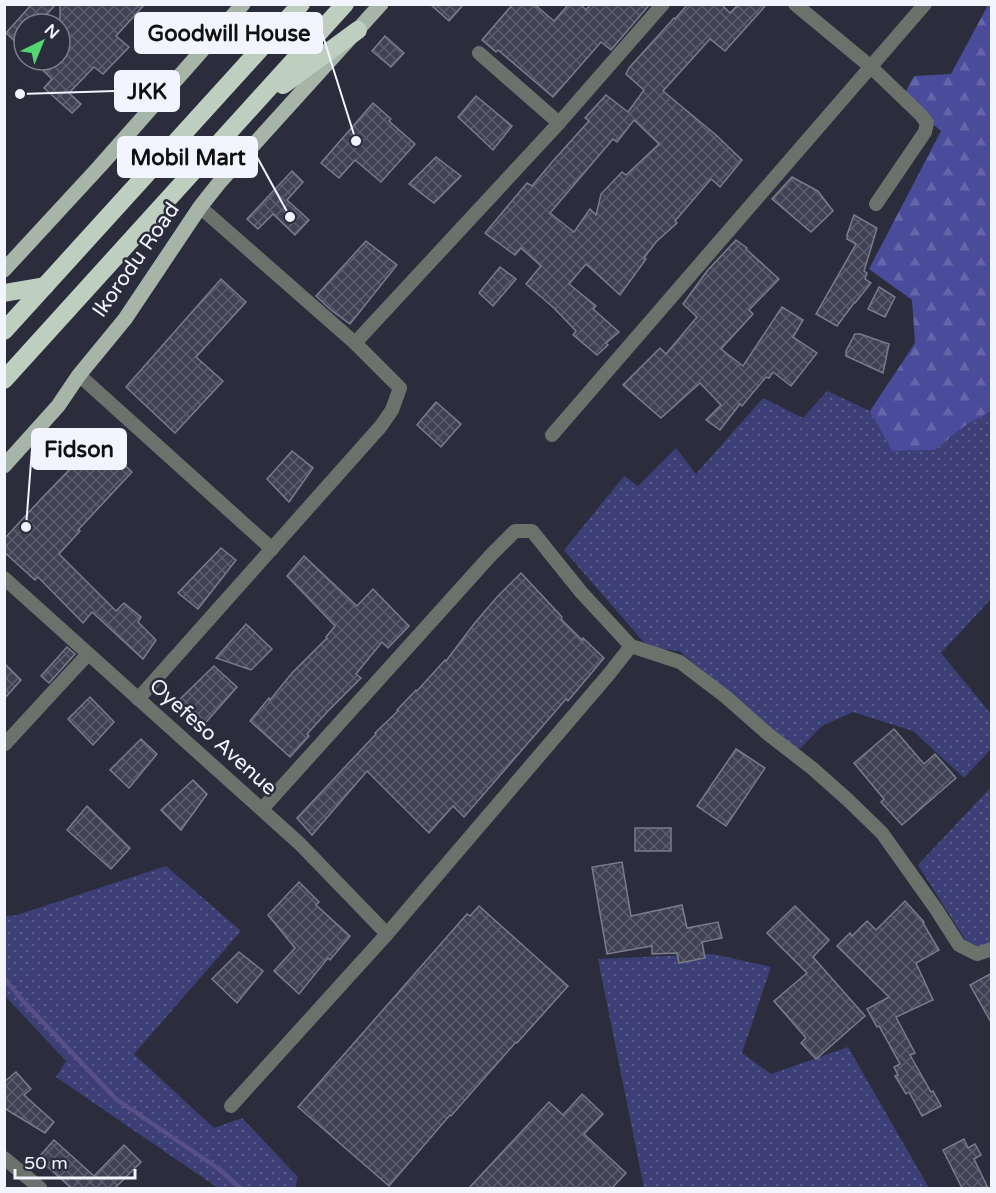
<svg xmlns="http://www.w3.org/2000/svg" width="996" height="1193" font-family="'Varela Round',sans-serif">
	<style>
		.grass { fill: url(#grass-dots) }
		.forest { fill: url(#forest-firs) }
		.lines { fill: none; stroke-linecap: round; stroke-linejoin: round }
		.stream { stroke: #594f88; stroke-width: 4.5 }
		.building { fill: url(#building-cross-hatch); stroke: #797c8e; stroke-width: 1.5; fill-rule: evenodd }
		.street { stroke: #6b726c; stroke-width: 14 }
		.primary { stroke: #a6b5a8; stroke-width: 15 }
		.highway { stroke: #becfc0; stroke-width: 18 }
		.labels { text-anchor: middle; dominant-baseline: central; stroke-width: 5; stroke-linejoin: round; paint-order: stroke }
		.street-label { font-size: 21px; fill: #f2f4ff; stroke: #2b2d3d }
		.leader { fill: none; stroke: #f2f4ff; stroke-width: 2 }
		.callout-dot { fill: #f2f4ff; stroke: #2b2d3d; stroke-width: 2 }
		.callout { fill: #f2f4ff; stroke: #f2f4ff; stroke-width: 2 }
		.callout-label { font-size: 22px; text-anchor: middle; font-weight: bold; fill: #111 }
	</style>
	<defs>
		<pattern id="grass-dots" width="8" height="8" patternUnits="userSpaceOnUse" patternTransform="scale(1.5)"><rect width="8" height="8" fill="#3c3f75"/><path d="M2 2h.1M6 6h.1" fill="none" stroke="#595b8a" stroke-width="1.8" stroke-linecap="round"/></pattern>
		<pattern id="forest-firs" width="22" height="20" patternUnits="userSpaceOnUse" patternTransform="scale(1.5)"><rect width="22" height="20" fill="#4a4c9b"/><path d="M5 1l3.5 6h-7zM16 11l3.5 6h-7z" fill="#6566aa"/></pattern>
		<pattern id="building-cross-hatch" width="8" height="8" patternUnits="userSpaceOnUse" patternTransform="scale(1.5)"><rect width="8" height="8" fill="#404253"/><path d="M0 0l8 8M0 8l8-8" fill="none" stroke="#5c5e6d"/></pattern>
	</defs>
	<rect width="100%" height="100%" fill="#2b2d3d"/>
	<g class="grass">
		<path d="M827 391 870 411 892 451 935 450 966 425 991 411V599L941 653 991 714V749L964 778 913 731 853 712 822 726 798 751 679 651 648 647 564 550 624 476 638 486 676 448 696 474 763 398 803 418Z"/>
		<path d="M991 787V945L974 954 918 865Z"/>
		<path d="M166 866 241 931 134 1054 214 1128 242 1118 298 1177 295 1188H218L56 1077 66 1061 5 996V916L17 915Z"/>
		<path d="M713 954 771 967 742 1053 771 1074 848 1047 929 1188H644L598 959Z"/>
	</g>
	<path class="forest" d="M988 5H991V411L966 425 935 450 892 451 870 411 915 343 912 300 869 269 941 131 902 98 914 76 951 74Z"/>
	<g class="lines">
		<path class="stream" d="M4 978 22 1000 116 1099 219 1169 240 1188"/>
	</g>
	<g class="building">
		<path d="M32 4H56L38 24H24V50L6 33Z"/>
		<path d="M60 4H145L116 36 129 47 103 74 94 67 69 93 81 104 72 113 44 88 52 79 32 60H60Z"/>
		<path d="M430 4H464L449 21Z"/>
		<path d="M513 4H534L554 21 569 4H580L586 10 591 4H650L611 50 601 42 553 97 498 50 496 52 482 40Z"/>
		<path d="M688 4H721L730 13 739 4H767L725 51 710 39 663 91 716 135 742 160 720 187 711 179 675 221 677 223 656 242 644 258 646 259 620 295 586 264 569 284 596 306 593 309 619 332 606 343 608 345 597 355 573 335 576 331 554 308 526 284 541 266 521 248 515 255 485 233 527 183 532 186 552 162 589 121 585 118 606 95 628 112 644 90 626 74 629 68 674 18 675 19ZM634 120 659 144 626 175 622 172 601 194 596 215 590 209 574 232 550 213 613 139 617 142Z"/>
		<path d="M385 36 404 53 391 67 372 51Z"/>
		<path d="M476 96 512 126 493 150 458 117Z"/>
		<path d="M373 103 391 119 389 121 415 144 381 182 355 160 339 178 321 163Z"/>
		<path d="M436 157 461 176 434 203 409 184Z"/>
		<path d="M292 171 303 182 287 200 309 220 295 235 273 214 258 229 247 219Z"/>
		<path d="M792 177 818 191 833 211 811 232 772 199Z"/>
		<path d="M854 215 877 228 864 271 867 273 865 279 871 283 855 303H854L837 326 816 314 856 244 847 239V235Z"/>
		<path d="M736 240 747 248 746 249 779 279 749 310 753 314 721 349 743 366 782 307 803 320 793 337 817 353 791 386 773 372 769 378 766 377 742 406 740 404 720 430 706 420 721 405 700 383 661 418 623 385 660 348 666 354 697 317 683 304 707 271Z"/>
		<path d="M366 241 397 265 350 324 331 310 316 296Z"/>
		<path d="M500 267 516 279 493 306 479 293Z"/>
		<path d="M221 279 246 302 196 357 223 381 175 433 126 387Z"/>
		<path d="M879 287 895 297 885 317 868 309Z"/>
		<path d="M855 334H860L889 344 883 373 846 356V351Z"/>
		<path d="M436 402 461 424 441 447 417 425Z"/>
		<path d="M98 440 132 472 78 530 80 531 59 554 116 611 124 603 141 617 138 622 156 640 143 659 92 612 83 623 38 577 35 580 4 552V539L42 498Z"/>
		<path d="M292 451 313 468 289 502 267 479Z"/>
		<path d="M221 548 236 560 198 609 178 593Z"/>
		<path d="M304 556 357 606 373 589 409 626 388 648 382 642 356 674 361 678 328 711 307 734 309 736 290 757 250 721 269 698 270 700 292 673 327 638 326 637 335 626 287 576Z"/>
		<path d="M521 573 562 617 561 619 582 640 583 638 604 658 568 701 566 699 464 817 453 806 429 833 367 771 312 835 297 818 376 734 375 733 398 711 397 710 416 690 417 691 445 660 446 661 474 624 497 597Z"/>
		<path d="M246 624 272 649 251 670 216 658Z"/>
		<path d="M67 647 75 654 49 683 41 676Z"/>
		<path d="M4 663 21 680 4 699Z"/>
		<path d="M214 666 237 687 201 728 176 703Z"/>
		<path d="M90 697 114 722 93 745 68 719Z"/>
		<path d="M894 729 924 764 935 754 956 778 902 825 881 802 884 799 854 763Z"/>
		<path d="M141 739 157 754 129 788 110 770Z"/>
		<path d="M736 749 765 768 726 826 697 806Z"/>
		<path d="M193 780 207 794 181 830 161 810Z"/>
		<path d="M87 806 130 848 111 869 67 830Z"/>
		<rect x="635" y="828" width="36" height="23"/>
		<path d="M622 862 631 916 682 905 687 928 718 922 722 938 702 942 705 958 679 963 677 953 652 954V946L607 954 592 867Z"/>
		<path d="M299 882 319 902 316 905 350 936 330 960 328 958 299 994 274 971 295 948 268 915Z"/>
		<path d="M905 901 924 922 923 923 939 950 916 963 933 1000 896 1017 915 1053 910 1055 931 1092 933 1091 941 1106 922 1116 909 1092 906 1094 895 1076 898 1075 894 1067 900 1064 879 1026 877 1027 867 1009 889 997 837 946 850 933 852 936 867 921 876 930Z"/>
		<path d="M479 906 568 986 517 1043 516 1042 451 1116 450 1115 389 1186 298 1107 467 914 470 916Z"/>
		<path d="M795 906 829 940 813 957 865 1016 816 1059 801 1043 806 1038 774 1001 807 973 767 933Z"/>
		<path d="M239 952 263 971 237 1003 212 979Z"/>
		<path d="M992 973V1024L970 985Z"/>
		<path d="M16 1072 31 1089 24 1095 54 1122 45 1133 4 1108V1082Z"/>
		<path d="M582 1094 603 1114 584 1134 626 1173 612 1188H469L549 1102 563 1115Z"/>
		<path d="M964 1139 968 1148 975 1144 981 1155 974 1159 988 1188H962L943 1150Z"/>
		<path d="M54 1140 94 1176 124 1145 141 1162 115 1188H71L38 1158Z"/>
	</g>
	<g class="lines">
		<g class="street">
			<path d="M795 4 871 67 921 115 927 123 925 132 876 204"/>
			<path d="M479 53 559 123"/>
			<path d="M355 343 559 123 663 4"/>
			<path d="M79 375 272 549"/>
			<path d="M552 435 925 4"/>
			<path d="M4 578 300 844 387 934"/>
			<path d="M138 699 381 426 392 410 400 388 355 343 200 207"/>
			<path d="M5 744 88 654"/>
			<path d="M262 809 491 555 515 531H532L581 592 631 646 680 662 726 697 768 734 812 768 848 800 882 833 936 909 959 945 977 954 992 949"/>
			<path d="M231 1106 387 934 609 674 631 646"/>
			<path d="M4 1158 40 1188"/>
		</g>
		<g class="primary">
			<path d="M4 270 100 166 243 4"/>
			<path d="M4 466 58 406 79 375 125 319 200 207 219 183 381 4"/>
		</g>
		<g class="highway">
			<path d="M283 85 358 30"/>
			<path d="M4 293 45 286"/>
			<path d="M4 331 301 4"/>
			<path d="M4 380 345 4"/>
		</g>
	</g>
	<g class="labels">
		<g class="street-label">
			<text transform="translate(136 260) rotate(-55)">Ikorodu Road</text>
			<text transform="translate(213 737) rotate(42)">Oyefeso Avenue</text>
		</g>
	</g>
	<path class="leader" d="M356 141L322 33M20 94L115 91M290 217L257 157M26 527L32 449"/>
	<g class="callout-dot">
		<circle cx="356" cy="141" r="6"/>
		<circle cx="20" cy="94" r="6"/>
		<circle cx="290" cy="217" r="6"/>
		<circle cx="26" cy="527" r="6"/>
	</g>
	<g class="callout">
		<rect x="135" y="13" width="187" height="40" rx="6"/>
		<rect x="115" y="71" width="64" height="40" rx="6"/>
		<rect x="118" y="137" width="139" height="40" rx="6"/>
		<rect x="32" y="429" width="94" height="40" rx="6"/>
	</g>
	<g class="callout-label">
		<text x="229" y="41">Goodwill House</text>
		<text x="147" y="99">JKK</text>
		<text x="188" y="165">Mobil Mart</text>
		<text x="79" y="457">Fidson</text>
	</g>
	<rect width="996" height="1193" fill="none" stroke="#f2f4ff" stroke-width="12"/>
	<g transform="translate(42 42) rotate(43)"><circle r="28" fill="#2b2d3d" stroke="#7b7d8b" stroke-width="1.5"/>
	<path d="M0-4.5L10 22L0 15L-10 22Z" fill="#53d672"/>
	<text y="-9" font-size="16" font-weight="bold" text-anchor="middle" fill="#f2f4ff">N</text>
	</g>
	<path d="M15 1169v9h120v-9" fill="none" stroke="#f2f4ff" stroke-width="3"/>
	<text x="24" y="1169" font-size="18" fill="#f2f4ff" stroke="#2b2d3d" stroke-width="4.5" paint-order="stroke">50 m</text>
</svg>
